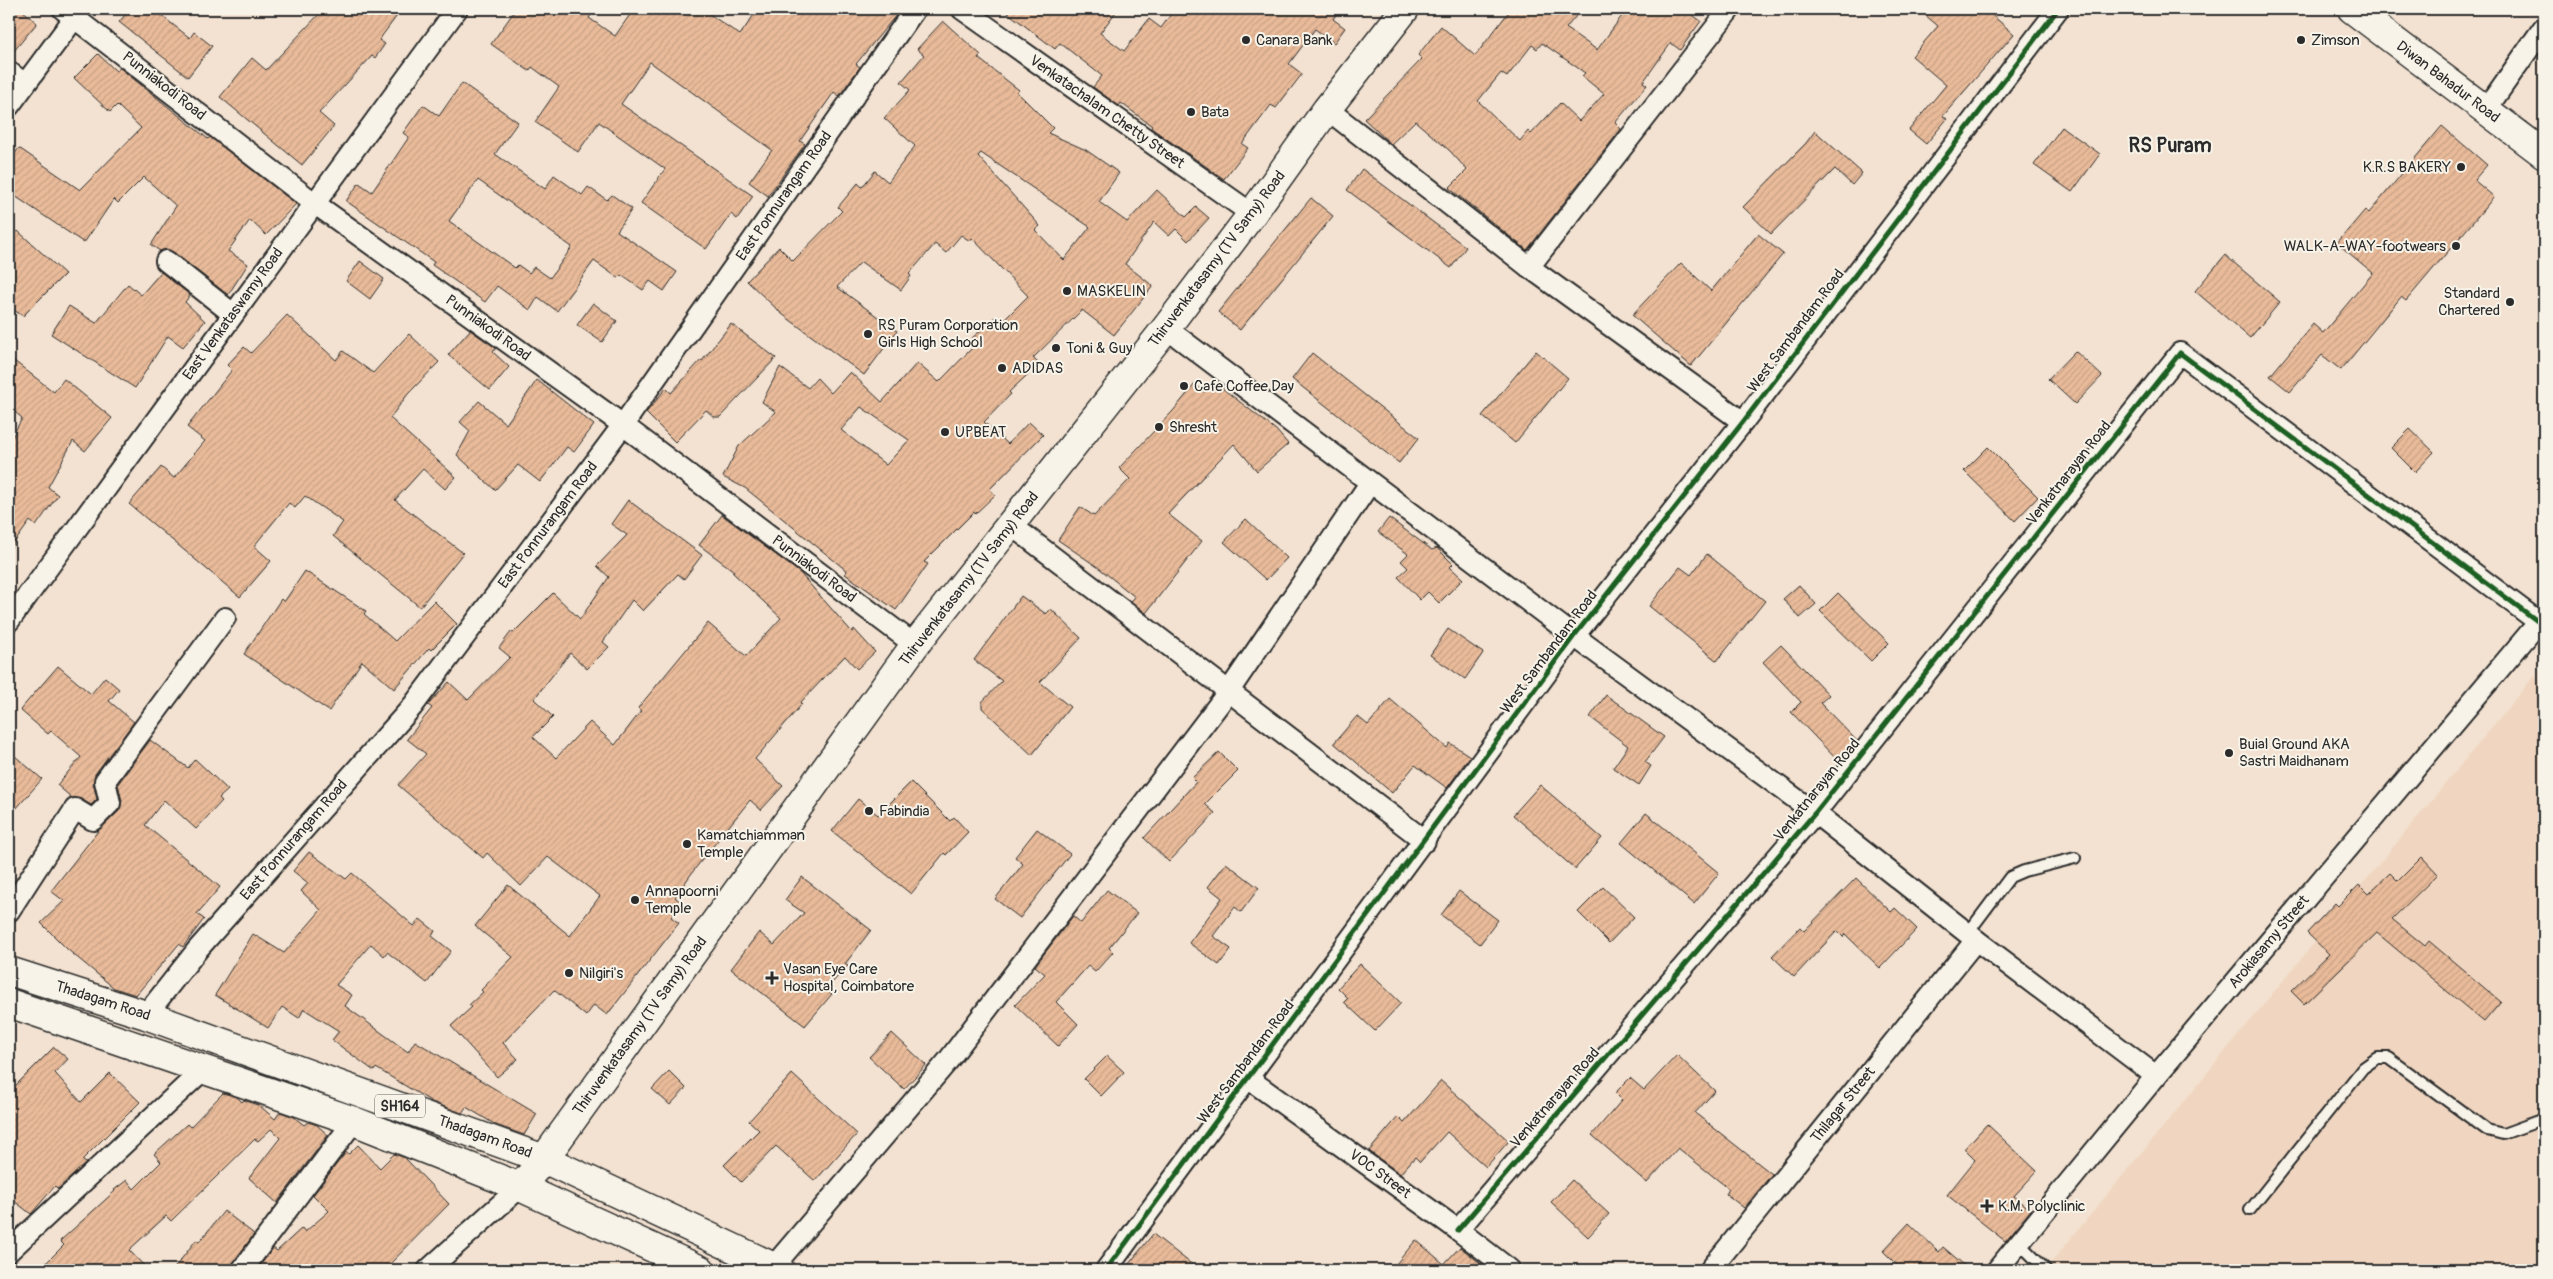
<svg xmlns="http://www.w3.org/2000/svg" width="2553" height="1279" font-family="Pangolin,sans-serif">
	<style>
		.built { fill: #f0d6c0 }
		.building { fill: url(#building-hatch); stroke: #2b2b2b; fill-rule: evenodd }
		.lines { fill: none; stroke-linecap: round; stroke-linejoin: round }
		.lane-casing { stroke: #2b2b2b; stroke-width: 14 }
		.street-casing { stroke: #2b2b2b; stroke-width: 24 }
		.secondary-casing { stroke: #2b2b2b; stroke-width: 31 }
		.primary-casing { stroke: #2b2b2b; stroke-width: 31 }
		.lane { stroke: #f7f3e8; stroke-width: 10 }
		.street { stroke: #f7f3e8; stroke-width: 20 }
		.secondary { stroke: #f7f3e8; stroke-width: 28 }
		.primary { stroke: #f7f3e8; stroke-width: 28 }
		.cycleway-casing { stroke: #f7f3e8; stroke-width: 8 }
		.cycleway { stroke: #1b5e20; stroke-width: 5 }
		.poi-dot { fill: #2b2b2b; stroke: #f7f3e8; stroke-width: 2 }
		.labels { text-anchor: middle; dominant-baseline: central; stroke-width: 4; stroke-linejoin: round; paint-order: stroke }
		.shield { fill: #f7f3e8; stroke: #686764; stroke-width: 1 }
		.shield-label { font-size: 14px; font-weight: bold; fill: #2b2b2b }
		.poi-label { font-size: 15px; fill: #2b2b2b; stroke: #f7f3e8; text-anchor: start }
		.street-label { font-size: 15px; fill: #2b2b2b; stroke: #f7f3e8 }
		.district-label { font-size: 20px; font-weight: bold; fill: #2b2b2b; stroke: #f7f3e8 }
	</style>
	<defs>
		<pattern id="building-hatch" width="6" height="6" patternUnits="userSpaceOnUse" patternTransform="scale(1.25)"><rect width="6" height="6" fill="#e9bb9a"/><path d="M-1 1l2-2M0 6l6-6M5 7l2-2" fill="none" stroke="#c8a185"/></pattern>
	</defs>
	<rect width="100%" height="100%" fill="#f3e2d1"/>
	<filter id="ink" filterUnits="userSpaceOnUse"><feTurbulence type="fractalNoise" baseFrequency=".02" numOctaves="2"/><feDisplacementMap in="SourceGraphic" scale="10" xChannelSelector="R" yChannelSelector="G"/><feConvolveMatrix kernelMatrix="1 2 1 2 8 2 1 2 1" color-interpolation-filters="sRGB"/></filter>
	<g filter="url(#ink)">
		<path class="built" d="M2534 676 2544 684V1270H2045Z"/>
		<g class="building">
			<path d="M9 9H21L37 23 9 57Z"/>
			<path d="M130 9H153L190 38 194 32 212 46 188 77 119 22Z"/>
			<path d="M324 9H402L379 40 385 44 375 58 372 56 319 113 334 126 302 165 220 97 252 58 266 70Z"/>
			<path d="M516 9H595L589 18 615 36 634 9H702L740 35 758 9H901L856 64 860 67 839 96 834 92 800 141 805 144 768 196 749 182 772 150 650 62 621 104 753 196 737 219 731 214 706 249 641 203 665 169 599 122 578 152 535 122 559 87 532 67 529 71 491 44Z"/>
			<path d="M1003 9H1118L1100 33 1124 51 1149 19 1161 28 1175 9H1340L1333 19 1345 28 1334 43 1315 29 1289 64 1302 74 1276 108 1271 105 1242 144 1248 148 1224 179 1151 128 1152 126 1121 103 1119 106 1093 87 1102 76 1060 43 1055 49Z"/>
			<path d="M1511 9H1582L1566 28 1597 50 1627 9H1684L1701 21 1680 50 1671 43 1643 82 1647 85 1615 123 1621 129 1527 250 1449 188 1467 170 1450 151 1415 121 1391 144 1364 119 1422 59 1418 55 1441 26 1475 56ZM1542 43 1585 73 1582 76 1604 94 1579 121 1560 103 1531 134 1528 131 1520 141 1478 101 1501 73 1507 77 1532 45 1537 49Z"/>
			<path d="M1918 9H1985L2014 34 1943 116 1947 119 1926 144 1909 130 1946 85 1912 56 1938 26Z"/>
			<path d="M943 21 981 55 978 58 1019 90 1017 92 1053 128 1048 133 1086 150 1119 173 1099 202 1127 222 1157 190 1186 217 1196 207 1209 218 1188 241 1176 229 1169 236 1154 222 1125 264 1153 286 1114 335 1082 310 1033 358 1039 364 1009 392 1011 394 984 422 1008 444 1029 422 1043 435 990 489 995 495 975 514 974 512 924 562 928 564 896 610 845 574 847 571 745 488 723 477 739 446 776 412 762 402 780 367 808 388 817 378 831 393 850 372 882 402 917 363 939 382 976 344 971 339 995 317 1001 323 1028 296 972 238 970 241 961 235 946 253 935 244 909 274 911 276 901 290 861 262 837 287 897 331 864 375 782 314 747 281 779 247 793 261 842 211 838 207 858 183 862 187 875 171 888 182 915 146 884 118 910 90 901 82 924 55 917 49ZM981 153 1090 227 1064 260 1035 230 1040 226 978 156ZM861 407 909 440 886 465 841 430Z"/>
			<path d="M98 54 116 71 120 68 208 139 210 137 296 204 266 235 250 220 228 251 248 264 228 295 173 252 167 249 160 251 151 245 176 206 144 177 118 203 114 199 84 243 9 192V162L19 148 80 190 141 128 117 105 110 112 74 78Z"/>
			<path d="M462 83 518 122 495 154 545 189 554 175 582 195 588 187 607 200 612 195 632 209 617 231 677 272 664 291 650 281 643 290 621 275 618 278 594 261 557 311 538 297 530 310 497 286 485 302 432 265 434 262 346 201 359 183 372 192 409 137 403 133 423 105 439 116ZM478 180 572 247 550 278 534 267 529 273 518 265 515 268 449 221Z"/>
			<path d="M2442 126 2487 165 2474 180 2494 197 2406 301 2401 297 2341 370 2322 355 2290 392 2270 376 2313 324 2323 333 2373 273 2337 243 2365 210 2369 213Z"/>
			<path d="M2062 127 2100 154 2072 192 2034 165Z"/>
			<path d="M1815 131 1862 173 1852 185 1835 169 1771 234 1743 207 1806 143Z"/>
			<path d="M1362 169 1466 247 1451 268 1347 190Z"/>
			<path d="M1311 198 1333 216 1240 330 1218 312Z"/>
			<path d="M18 231 65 274 23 316 9 307V242Z"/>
			<path d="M1758 234 1783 254 1691 366 1632 315 1681 263 1711 291Z"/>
			<path d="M2225 255 2280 302 2250 338 2195 291Z"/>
			<path d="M360 261 384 279 370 299 346 281Z"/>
			<path d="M161 272 190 295 185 302 205 321 183 347 168 336 135 388 51 334 69 306 96 323 128 284 141 295Z"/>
			<path d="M593 303 617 321 602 342 577 325Z"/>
			<path d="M287 315 336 360 343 351 373 373 409 334 439 362 408 394 390 418 456 477 445 489 423 469 395 500 463 553 420 607 333 536 343 522 305 496 295 508 289 503 254 546 271 561 240 597 129 504 161 467 174 478 205 441 187 427 232 370 227 365 244 347 251 353Z"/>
			<path d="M731 324 776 358 720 417H714L706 410 675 442 646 413 666 388 671 393 701 360 702 361Z"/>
			<path d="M470 330 496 348 493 352 509 367 490 390 448 355Z"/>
			<path d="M1536 351 1568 378 1515 443 1482 416Z"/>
			<path d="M2075 351 2102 376 2075 404 2048 379Z"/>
			<path d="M1312 353 1419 438 1399 463 1292 379Z"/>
			<path d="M9 357 54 392 64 379 112 418 85 451 73 441 48 487 58 495 36 526 30 521 9 550V443L22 418 9 407Z"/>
			<path d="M537 380 594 425 574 452 567 447 540 482 518 465 495 490 457 455 470 431 460 422 479 401 506 424Z"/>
			<path d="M1213 381 1276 430 1288 444 1257 471 1234 444 1168 514 1202 541 1146 613 1131 601 1135 597 1099 568 1058 540 1080 507 1094 516 1130 479 1119 468 1173 411 1195 384 1204 392Z"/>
			<path d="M2410 429 2434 452 2415 472 2391 448Z"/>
			<path d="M1988 447 2038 497 2015 521 1964 471Z"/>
			<path d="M628 500 702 555 684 579 678 574 643 611 632 600 603 642 609 647 587 669 570 653 534 699 553 717 533 737 556 758 590 722 615 745 641 711 638 708 708 623 746 656 781 618 732 572 734 571 699 545 722 515 799 572 852 632 854 629 875 652 857 669 845 656 800 703 802 704 755 759 783 786 761 810 750 800 694 870 675 897 682 903 671 917 679 923 607 1015 594 1005 586 1016 554 990 503 1043 518 1059 497 1077 451 1026 472 1007 469 1005 483 992 481 990 513 957 475 926 508 885 570 936 600 896 548 857 521 886 487 853 483 858 398 785 426 754 407 739 432 708 428 705 449 682 468 700 510 657 499 648 511 632 513 633 553 593 580 619 609 577 597 566 627 535 611 524Z"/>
			<path d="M1389 518 1432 550 1437 548 1453 564 1450 567 1463 579 1439 603 1428 592 1420 600 1398 577 1408 568 1401 561 1408 554 1378 532Z"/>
			<path d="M1246 519 1287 558 1266 580 1224 542Z"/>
			<path d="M1707 554 1765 601 1717 661 1649 606 1680 567 1691 575Z"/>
			<path d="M305 571 366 611 364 614 395 641 434 601 457 624 431 650 429 648 394 689 362 661 329 711 244 654 281 599 284 602Z"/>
			<path d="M1799 585 1816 604 1800 618 1783 599Z"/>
			<path d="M1838 593 1889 643 1871 661 1820 611Z"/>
			<path d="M1021 596 1046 614 1051 609 1081 638 1040 682 1070 707 1032 755 982 708V702L1002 681 974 660Z"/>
			<path d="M1448 629 1483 653 1465 679 1430 655Z"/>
			<path d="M1781 645 1829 695 1820 703 1857 741 1840 763 1791 712 1801 702 1763 662Z"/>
			<path d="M58 666 91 694 105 677 119 689 109 701 134 722 95 774 93 783 97 799 91 805 81 799 72 798 57 785 81 757 51 731 48 734 20 710Z"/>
			<path d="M1606 695 1664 737 1645 762 1651 766 1639 785 1613 768 1628 746 1590 717Z"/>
			<path d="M1390 699 1447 748 1450 743 1470 756 1447 788 1415 765 1392 793 1334 743 1357 716 1368 725Z"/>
			<path d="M150 740 188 768 195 759 228 790 219 798 222 801 196 829 164 800 145 825 220 887 197 914 204 919 183 947 179 944 136 995 114 988 67 949 41 923 64 901 51 891 98 831 119 811 122 801 118 784Z"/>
			<path d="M9 751 42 779 9 817Z"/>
			<path d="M1219 752 1238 771 1205 804 1215 813 1169 862 1144 838 1196 782 1192 778Z"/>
			<path d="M911 782 950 821 954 817 968 832 946 855 944 853 911 894 832 831 858 799 878 815Z"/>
			<path d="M1540 785 1602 838 1575 869 1513 815Z"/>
			<path d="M1646 813 1719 873 1694 904 1621 843Z"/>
			<path d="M1037 829 1070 854 1020 918 995 899 1023 864 1015 857Z"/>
			<path d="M309 852 346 879 352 873 414 926 420 919 435 931 432 936 451 951 427 983 387 952 384 956 371 944 336 985 352 995 345 1006 408 1052 415 1041 537 1114 524 1135 496 1125 466 1107 462 1113 432 1102 376 1068 374 1071 332 1040 339 1031 304 1009 299 1018 282 1007 268 1028 215 995 253 934 284 953 321 910 301 891 308 883 293 871Z"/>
			<path d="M2422 857 2438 874 2392 919 2425 946 2429 941 2501 1002 2484 1022 2377 933 2304 1004 2291 991 2329 954 2307 933 2335 903 2338 906 2359 885 2368 894 2390 873 2398 881Z"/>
			<path d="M1226 863 1259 888 1241 912 1235 907 1213 936 1231 949 1219 965 1189 943 1222 898 1208 887Z"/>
			<path d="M802 877 871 930 845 964 848 966 826 989 832 994 805 1026 731 969 759 932 774 945 804 913 785 900Z"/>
			<path d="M1856 878 1891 912 1895 908 1917 929 1880 968 1845 934 1843 937 1837 931 1794 977 1772 956 1800 927 1804 931Z"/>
			<path d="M1603 887 1634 917 1609 943 1578 912Z"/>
			<path d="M1107 890 1137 913 1109 948 1113 952 1095 972 1088 966 1056 1002 1078 1024 1058 1046 1015 1005 1045 974 1035 966 1073 916 1081 923Z"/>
			<path d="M1459 891 1498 920 1480 944 1441 915Z"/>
			<path d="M1360 964 1401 1003 1375 1031 1344 1002 1348 998 1338 988Z"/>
			<path d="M892 1033 926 1065 904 1089 869 1057Z"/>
			<path d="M54 1047 68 1059 55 1073 81 1102 110 1073 140 1102 82 1160 86 1163 58 1189 55 1186 31 1214 9 1197V1092Z"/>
			<path d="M1677 1055 1715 1091 1695 1113 1772 1174 1744 1208 1726 1194 1729 1189 1678 1148 1647 1183 1592 1135 1622 1100 1615 1093 1630 1078 1644 1090Z"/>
			<path d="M1107 1056 1124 1072 1101 1096 1084 1079Z"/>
			<path d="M669 1071 686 1088 670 1105 652 1089Z"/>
			<path d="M792 1074 857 1134 815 1181 776 1146 741 1182 724 1165 759 1130 749 1121Z"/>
			<path d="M1441 1081 1509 1141 1486 1167 1447 1132 1420 1162 1415 1157 1400 1174 1369 1151 1398 1117 1404 1123Z"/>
			<path d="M223 1093 237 1097 242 1102 244 1100 260 1106 275 1119 280 1112 294 1117 304 1125 308 1122 317 1125 328 1135 277 1203 249 1178 280 1138 271 1129 258 1141 255 1139 171 1221 166 1216 129 1250 148 1270H39L64 1245 60 1241 115 1191 114 1190 127 1180 134 1189 161 1162 154 1154 187 1124 190 1127Z"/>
			<path d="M1987 1124 2037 1171 2014 1196 2031 1210 2005 1241 1947 1195 1975 1160 1964 1149Z"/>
			<path d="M358 1145 380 1168 394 1154 405 1158 449 1204 384 1270H257L273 1248 277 1251 302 1228 305 1232 329 1211 313 1195 346 1152 349 1154Z"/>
			<path d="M1572 1180 1609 1214 1588 1237 1551 1202Z"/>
			<path d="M224 1211 254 1234 233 1263 230 1270H173L196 1240 199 1242Z"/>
			<path d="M1909 1223 1939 1252 1943 1247 1970 1270H1902L1883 1251Z"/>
			<path d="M1153 1234 1199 1270H1124Z"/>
			<path d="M1416 1240 1444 1264 1460 1247 1489 1270H1391Z"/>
		</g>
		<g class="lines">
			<defs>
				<g id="lane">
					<path d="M1968 933 2010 877 2024 871 2075 858"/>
					<path d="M2250 1210 2363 1068 2377 1058H2389L2487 1130 2503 1134 2544 1119"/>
					<path d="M2019 1243 2046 1270"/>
				</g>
				<g id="street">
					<path d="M63 9 314 203 623 425 915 645"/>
					<path d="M962 9 1252 214"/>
					<path d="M9 72 25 84"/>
					<path d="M9 106 81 9"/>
					<path d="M1327 109 1529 267 1743 422"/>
					<path d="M2485 111 2544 27"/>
					<path d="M166 261 233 314"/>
					<path d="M1529 267 1730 9"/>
					<path d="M1166 328 1574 636 1815 813 1976 940 2156 1076"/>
					<path d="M1011 525 1425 841"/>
					<path d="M9 621 457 9"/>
					<path d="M9 911 75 809 93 820 110 803 105 781 225 618"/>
					<path d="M146 1015 198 949 412 707 623 425 915 9"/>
					<path d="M1249 1079 1458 1230 1510 1270"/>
					<path d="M1458 1230 1815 813 2180 353 2544 626"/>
					<path d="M9 1251 204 1069"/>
					<path d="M773 1267 947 1062 1229 691 1370 483"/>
					<path d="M242 1270 354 1121"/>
					<path d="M428 1270 520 1187"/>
					<path d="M1106 1270 1574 636 1743 422 2058 9"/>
					<path d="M1710 1270 1976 940"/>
					<path d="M1997 1270 2156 1076 2544 616"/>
				</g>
				<g id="secondary">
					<path d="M2352 9 2544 154"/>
					<path d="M520 1187 544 1159 915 645 1166 328 1252 214 1327 109 1405 9"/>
				</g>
				<g id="primary">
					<path d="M9 971 146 1015 544 1159 780 1270"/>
					<path d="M9 1003 354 1121 520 1187 701 1270"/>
				</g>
			</defs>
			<use href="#lane" class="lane-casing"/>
			<use href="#street" class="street-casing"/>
			<use href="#secondary" class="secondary-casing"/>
			<use href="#primary" class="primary-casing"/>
			<use href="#lane" class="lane"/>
			<use href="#street" class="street"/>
			<use href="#secondary" class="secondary"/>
			<use href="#primary" class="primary"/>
			<defs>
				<g id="cycleway">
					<path d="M1458 1230 1815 813 2180 353 2544 626"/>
					<path d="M1106 1270 1574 636 1743 422 2058 9"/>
				</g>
			</defs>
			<use href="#cycleway" class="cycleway-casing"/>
			<use href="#cycleway" class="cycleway"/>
		</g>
	</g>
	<g class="poi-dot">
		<circle cx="1246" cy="40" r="5"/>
		<circle cx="2301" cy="40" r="5"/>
		<circle cx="1191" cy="112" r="5"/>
		<circle cx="2461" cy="167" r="5"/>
		<circle cx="2456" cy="246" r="5"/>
		<circle cx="1067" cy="291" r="5"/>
		<circle cx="2510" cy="302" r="5"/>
		<circle cx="868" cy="334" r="5"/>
		<circle cx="1056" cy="348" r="5"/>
		<circle cx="1002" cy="368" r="5"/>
		<circle cx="1184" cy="386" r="5"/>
		<circle cx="1159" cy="427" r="5"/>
		<circle cx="945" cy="432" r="5"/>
		<circle cx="2229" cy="753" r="5"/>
		<circle cx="869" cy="811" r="5"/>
		<circle cx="687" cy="844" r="5"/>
		<circle cx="635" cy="900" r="5"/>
		<circle cx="569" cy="973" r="5"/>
		<path d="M769.5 970.5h5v5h5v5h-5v5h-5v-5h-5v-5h5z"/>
		<path d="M1984.5 1198.5h5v5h5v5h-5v5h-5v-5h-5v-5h5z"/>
	</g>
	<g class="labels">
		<rect class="shield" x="375" y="1094.5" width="50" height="23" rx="4"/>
		<g class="shield-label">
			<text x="400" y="1106">SH164</text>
		</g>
		<g class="poi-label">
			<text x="1256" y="40">Canara Bank</text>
			<text x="2311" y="40">Zimson</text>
			<text x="1201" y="112">Bata</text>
			<text x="2451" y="167" text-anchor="end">K.R.S BAKERY</text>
			<text x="2446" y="246" text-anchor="end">WALK-A-WAY-footwears</text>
			<text x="1077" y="291">MASKELIN</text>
			<text x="2500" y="293" text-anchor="end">Standard<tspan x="2500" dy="17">Chartered</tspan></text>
			<text x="878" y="325">RS Puram Corporation<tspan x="878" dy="17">Girls High School</tspan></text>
			<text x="1066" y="348">Toni &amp; Guy</text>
			<text x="1012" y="368">ADIDAS</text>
			<text x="1194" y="386">Cafe Coffee Day</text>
			<text x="1169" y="427">Shresht</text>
			<text x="955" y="432">UPBEAT</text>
			<text x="2239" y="744">Buial Ground AKA<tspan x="2239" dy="17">Sastri Maidhanam</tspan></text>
			<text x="879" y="811">Fabindia</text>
			<text x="697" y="835">Kamatchiamman<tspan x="697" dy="17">Temple</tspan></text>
			<text x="645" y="891">Annapoorni<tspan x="645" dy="17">Temple</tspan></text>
			<text x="783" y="969">Vasan Eye Care<tspan x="783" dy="17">Hospital, Coimbatore</tspan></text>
			<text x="579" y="973">Nilgiri's</text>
			<text x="1998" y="1206">K.M. Polyclinic</text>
		</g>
		<g class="street-label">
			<text transform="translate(2448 82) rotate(37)">Diwan Bahadur Road</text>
			<text transform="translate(164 86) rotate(38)">Punniakodi Road</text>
			<text transform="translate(1107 112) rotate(35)">Venkatachalam Chetty Street</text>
			<text transform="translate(784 196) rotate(-55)">East Ponnurangam Road</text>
			<text transform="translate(1217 259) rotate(-53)">Thiruvenkatasamy (TV Samy) Road</text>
			<text transform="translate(233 314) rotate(-54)">East Venkataswamy Road</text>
			<text transform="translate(488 328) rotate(36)">Punniakodi Road</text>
			<text transform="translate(1796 331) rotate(-53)">West Sambandam Road</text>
			<text transform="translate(2069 473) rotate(-52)">Venkatnarayan Road</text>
			<text transform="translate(548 525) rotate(-53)">East Ponnurangam Road</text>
			<text transform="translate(814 569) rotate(37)">Punniakodi Road</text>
			<text transform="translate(969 579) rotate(-52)">Thiruvenkatasamy (TV Samy) Road</text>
			<text transform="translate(1549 652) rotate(-53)">West Sambandam Road</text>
			<text transform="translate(1817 790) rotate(-51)">Venkatnarayan Road</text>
			<text transform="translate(294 840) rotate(-49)">East Ponnurangam Road</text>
			<text transform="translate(2269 942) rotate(-50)">Arokiasamy Street</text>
			<text transform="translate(103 1001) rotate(18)">Thadagam Road</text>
			<text transform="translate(640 1026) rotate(-54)">Thiruvenkatasamy (TV Samy) Road</text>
			<text transform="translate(1246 1062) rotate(-53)">West Sambandam Road</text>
			<text transform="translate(1555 1098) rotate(-49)">Venkatnarayan Road</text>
			<text transform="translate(1843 1105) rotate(-51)">Thilagar Street</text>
			<text transform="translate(485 1137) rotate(20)">Thadagam Road</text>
			<text transform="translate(1380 1174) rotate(36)">VOC Street</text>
		</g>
		<g class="district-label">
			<text x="2170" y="145">RS Puram</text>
		</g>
	</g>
	<rect width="2553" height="1279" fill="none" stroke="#f7f3e8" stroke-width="30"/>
	<rect x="15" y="15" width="2523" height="1249" fill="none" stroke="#2b2b2b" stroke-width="2" filter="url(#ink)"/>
</svg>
